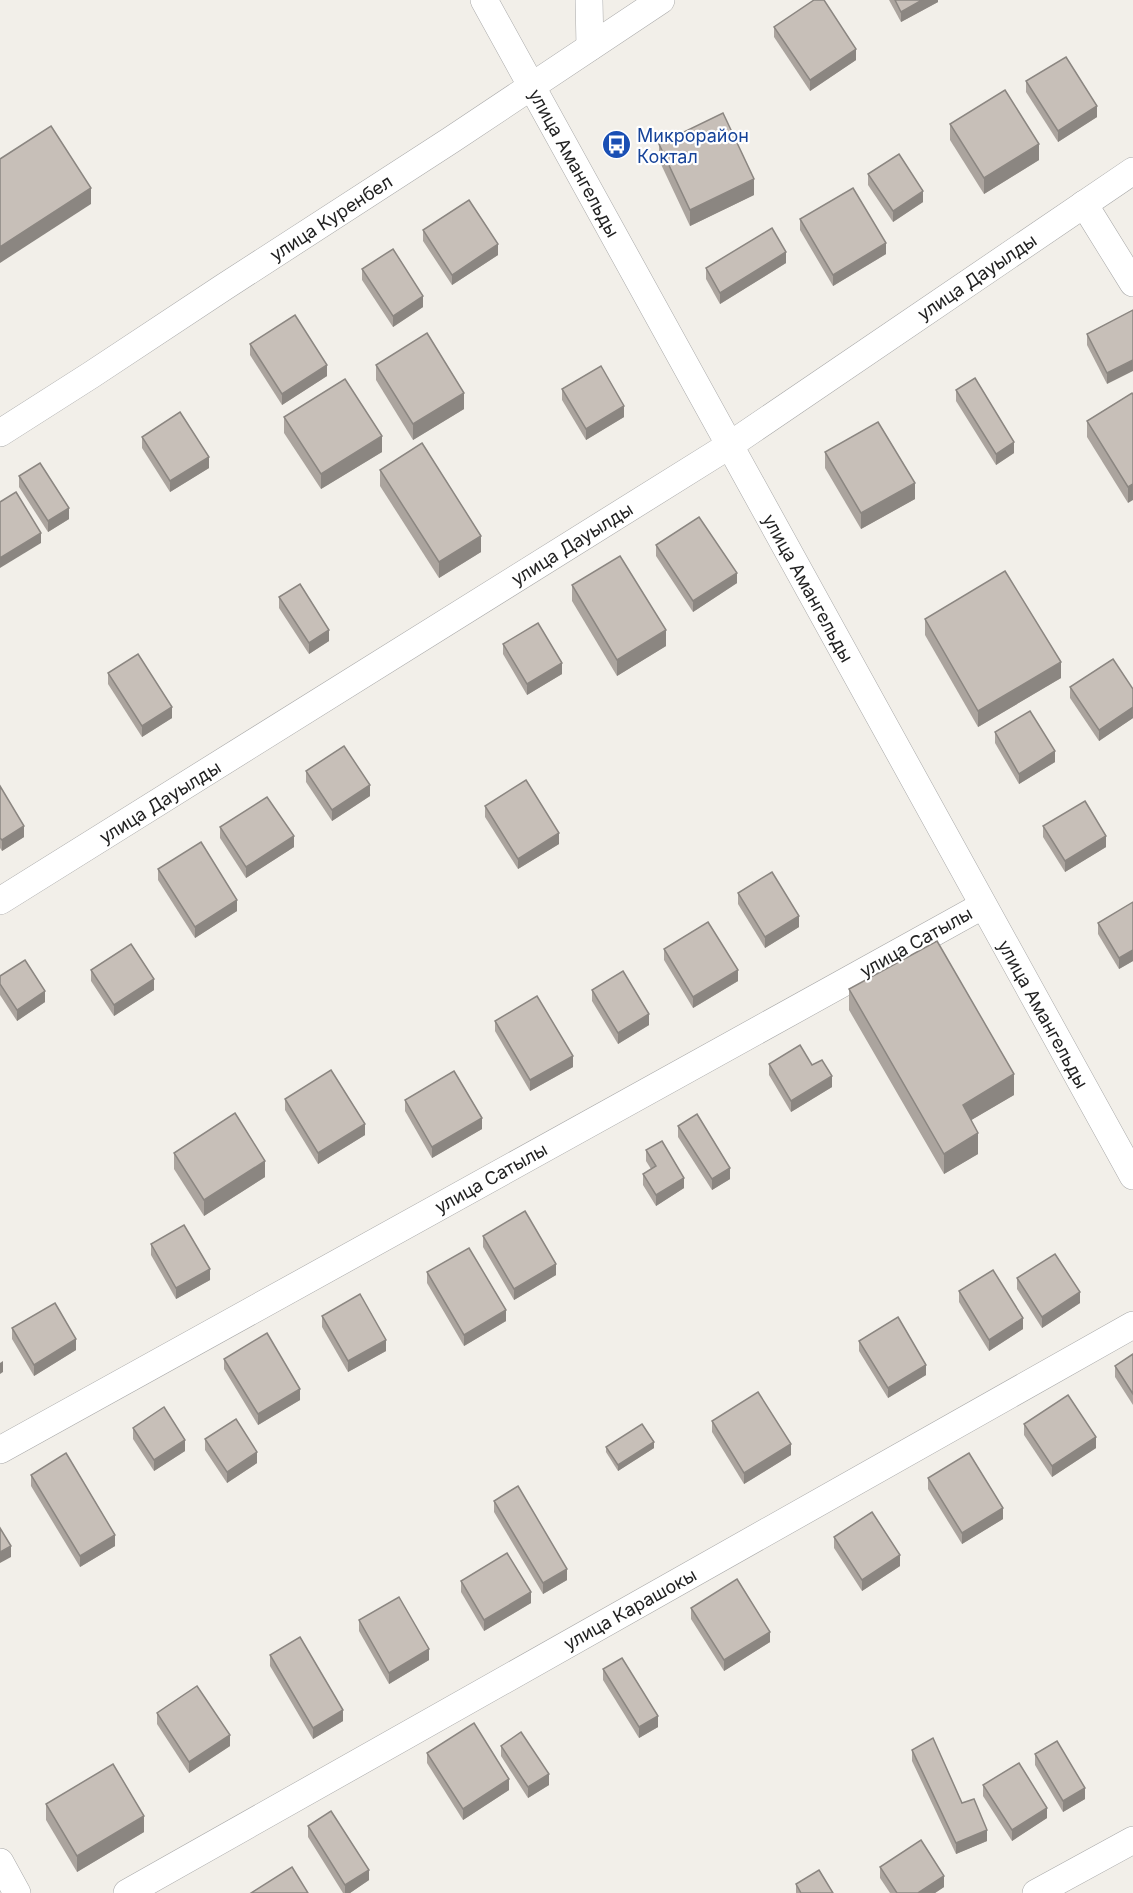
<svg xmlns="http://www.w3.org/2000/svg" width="1133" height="1893" font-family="Inter,sans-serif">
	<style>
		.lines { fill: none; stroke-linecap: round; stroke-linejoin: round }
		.street-casing { stroke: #a9a9a9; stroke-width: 28 }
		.street { stroke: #fff; stroke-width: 27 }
		.wall { fill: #aba49e }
		.shaded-wall { fill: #8b8681 }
		.building { fill: #c7bfb8; stroke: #8b8681; stroke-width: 1.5 }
		.labels { text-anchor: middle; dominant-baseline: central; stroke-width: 4.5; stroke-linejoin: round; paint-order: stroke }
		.transit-label { font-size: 18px; fill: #164399; stroke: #fff; text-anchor: start }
		.street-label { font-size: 18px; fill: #222; stroke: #fff }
	</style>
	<rect width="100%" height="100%" fill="#f2efe9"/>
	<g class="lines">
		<defs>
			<g id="street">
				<path d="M484 0 1133 1176"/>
				<path d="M589 0 590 47"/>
				<path d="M1084 204 1133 283"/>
				<path d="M0 433 91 375 224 287 451 140 661 0"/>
				<path d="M0 901 730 445 1133 171"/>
				<path d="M0 1450 982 906"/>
				<path d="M0 1862 17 1893"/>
				<path d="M127 1893 1133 1325"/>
				<path d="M1036 1893 1133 1840"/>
			</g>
		</defs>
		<use href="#street" class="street-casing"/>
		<use href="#street" class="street"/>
	</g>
	<g class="wall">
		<path d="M889 0H938V2L901 22Z"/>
		<path d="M774 27 856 60 810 91 774 37Z"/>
		<path d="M1026 81 1097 117 1058 142 1026 92Z"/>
		<path d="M950 124 1039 160 984 194 950 140Z"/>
		<path d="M659 144 754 195 690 226 659 160Z"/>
		<path d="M868 174 923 202 893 222 868 185Z"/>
		<path d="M800 219 886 254 833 286 800 230Z"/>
		<path d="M423 230 498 255 452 285 423 241Z"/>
		<path d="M786 263 720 304 706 279V268Z"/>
		<path d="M362 269 423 307 393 327 362 280Z"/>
		<path d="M1133 310 1107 384 1087 345V334Z"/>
		<path d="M250 344 327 376 282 405 250 355Z"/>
		<path d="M376 365 464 409 413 440 376 380Z"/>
		<path d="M562 389 624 417 586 440 562 400Z"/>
		<path d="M956 390 1014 453 996 465 956 401Z"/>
		<path d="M1132 393 1128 503 1087 437V421Z"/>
		<path d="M284 417 382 452 321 489 284 433Z"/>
		<path d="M142 437 209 468 170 492 142 448Z"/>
		<path d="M825 452 915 499 861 529 825 468Z"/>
		<path d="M380 470 481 552 439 578 380 486Z"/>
		<path d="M19 476 69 519 48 532 19 487Z"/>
		<path d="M656 545 737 583 693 612 656 556Z"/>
		<path d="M572 585 666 646 617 676 572 601Z"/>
		<path d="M279 597 329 641 309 654 279 608Z"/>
		<path d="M925 619 1061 678 978 727 925 635Z"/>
		<path d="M503 644 562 674 527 695 503 654Z"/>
		<path d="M108 673 172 718 142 737 108 684Z"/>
		<path d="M1070 687 1133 689V718L1099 741 1070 698Z"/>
		<path d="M995 732 1055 762 1019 784 995 743Z"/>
		<path d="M306 771 370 796 332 821 306 782Z"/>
		<path d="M0 786 24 837 2 851 0 848Z"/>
		<path d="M485 806 559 844 518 869 485 817Z"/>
		<path d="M1043 826 1106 847 1065 872 1043 837Z"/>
		<path d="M220 827 294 847 246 878 220 838Z"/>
		<path d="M158 869 237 911 195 938 158 880Z"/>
		<path d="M738 893 799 927 765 948 738 904Z"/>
		<path d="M1133 902V961L1119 969 1098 934V923Z"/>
		<path d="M664 949 738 981 693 1008 664 960Z"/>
		<path d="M91 970 154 990 114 1016 91 981Z"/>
		<path d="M0 976 45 1002 17 1021 0 995Z"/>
		<path d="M849 989 1014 1095 971 1120 978 1154 944 1174 849 1010Z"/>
		<path d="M592 990 649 1025 618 1044 592 1001Z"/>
		<path d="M495 1021 573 1067 530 1091 495 1031Z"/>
		<path d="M769 1064 812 1065 832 1087 791 1112 769 1075Z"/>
		<path d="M285 1099 365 1135 318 1164 285 1110Z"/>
		<path d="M405 1100 482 1129 432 1158 405 1111Z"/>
		<path d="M678 1126 730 1179 712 1190 678 1137Z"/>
		<path d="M646 1150 684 1188 656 1206 643 1185V1174L651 1169 646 1161Z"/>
		<path d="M174 1153 265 1177 204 1216 174 1169Z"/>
		<path d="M483 1236 556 1275 514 1300 483 1247Z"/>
		<path d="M151 1244 210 1280 176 1299 151 1255Z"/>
		<path d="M427 1272 506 1321 464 1346 427 1283Z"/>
		<path d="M1017 1278 1080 1303 1042 1328 1017 1289Z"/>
		<path d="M959 1291 1023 1329 989 1351 959 1302Z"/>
		<path d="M322 1316 386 1351 348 1372 322 1327Z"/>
		<path d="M12 1328 76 1350 34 1376 12 1339Z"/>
		<path d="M859 1341 926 1375 888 1398 859 1351Z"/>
		<path d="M1133 1354V1405L1115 1377V1366Z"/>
		<path d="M224 1359 300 1400 258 1425 224 1369Z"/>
		<path d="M712 1421 791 1455 744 1484 712 1432Z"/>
		<path d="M1024 1424 1096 1448 1052 1477 1024 1435Z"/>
		<path d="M133 1428 185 1451 154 1471 133 1439Z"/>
		<path d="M205 1439 257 1463 227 1483 205 1450Z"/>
		<path d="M606 1447 654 1448 618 1471 606 1452Z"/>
		<path d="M31 1475 115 1546 80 1567 31 1486Z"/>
		<path d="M928 1478 1003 1519 962 1544 928 1489Z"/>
		<path d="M494 1501 567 1580 543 1594 494 1512Z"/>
		<path d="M834 1537 900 1566 862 1591 834 1548Z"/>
		<path d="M461 1581 531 1603 484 1631 461 1592Z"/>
		<path d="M691 1608 770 1642 724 1671 691 1619Z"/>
		<path d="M359 1620 429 1660 389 1684 359 1631Z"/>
		<path d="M270 1655 343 1721 313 1739 270 1666Z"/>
		<path d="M603 1669 658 1727 639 1738 603 1680Z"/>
		<path d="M157 1713 230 1746 189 1773 157 1724Z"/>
		<path d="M501 1746 549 1785 528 1798 501 1756Z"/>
		<path d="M912 1750 962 1803 987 1841 956 1854 912 1761Z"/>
		<path d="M427 1753 509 1790 463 1820 427 1763Z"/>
		<path d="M1035 1754 1085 1799 1063 1812 1035 1765Z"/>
		<path d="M983 1785 1047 1818 1012 1841 983 1796Z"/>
		<path d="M46 1804 144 1832 77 1872 46 1820Z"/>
		<path d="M308 1826 369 1880 350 1893H343L308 1837Z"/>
		<path d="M880 1867 944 1887 935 1893H890L880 1878Z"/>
		<path d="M796 1884 833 1893H796Z"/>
	</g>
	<g class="shaded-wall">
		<path d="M922 0H938V2L901 22V12Z"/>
		<path d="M856 49V60L810 91V80Z"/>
		<path d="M1097 106V117L1058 142V131Z"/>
		<path d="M1039 144V160L984 194V178Z"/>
		<path d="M754 179V195L690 226V210Z"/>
		<path d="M91 188V204L0 263V247Z"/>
		<path d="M923 191V202L893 222V211Z"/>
		<path d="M886 243V254L833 286V275Z"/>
		<path d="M498 244V255L452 285V275Z"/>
		<path d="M786 252V263L720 304V293Z"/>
		<path d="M423 296V307L393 327V316Z"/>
		<path d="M1133 360V371L1107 384V373Z"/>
		<path d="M327 365V376L282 405V394Z"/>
		<path d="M464 393V409L413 440V424Z"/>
		<path d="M624 406V417L586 440V429Z"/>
		<path d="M382 436V452L321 489V474Z"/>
		<path d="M1014 442V453L996 465V454Z"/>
		<path d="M209 457V468L170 492V481Z"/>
		<path d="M915 483V499L861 529V513Z"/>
		<path d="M1133 484V500L1128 503V487Z"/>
		<path d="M69 508V519L48 532V521Z"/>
		<path d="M41 533V543L0 568V558Z"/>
		<path d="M481 536V552L439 578V562Z"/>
		<path d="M737 573V583L693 612V601Z"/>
		<path d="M329 630V641L309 654V643Z"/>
		<path d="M666 630V646L617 676V660Z"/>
		<path d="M1061 662V678L978 727V711Z"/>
		<path d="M562 663V674L527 695V684Z"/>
		<path d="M172 707V718L142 737V726Z"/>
		<path d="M1133 707V718L1099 741V730Z"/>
		<path d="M1055 751V762L1019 784V774Z"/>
		<path d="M370 785V796L332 821V810Z"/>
		<path d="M24 826V837L2 851V840Z"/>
		<path d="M559 833V844L518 869V859Z"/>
		<path d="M294 836V847L246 878V867Z"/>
		<path d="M1106 836V847L1065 872V861Z"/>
		<path d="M237 900V911L195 938V927Z"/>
		<path d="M799 916V927L765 948V937Z"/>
		<path d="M1133 950V961L1119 969V958Z"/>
		<path d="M738 970V981L693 1008V997Z"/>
		<path d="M154 979V990L114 1016V1005Z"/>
		<path d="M45 991V1002L17 1021V1010Z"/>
		<path d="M649 1014V1025L618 1044V1033Z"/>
		<path d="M573 1056V1067L530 1091V1080Z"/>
		<path d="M1014 1074V1095L963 1125V1105Z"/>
		<path d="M832 1076V1087L791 1112V1101Z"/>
		<path d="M482 1118V1129L432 1158V1147Z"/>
		<path d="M365 1124V1135L318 1164V1153Z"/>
		<path d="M978 1133V1154L944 1174V1154Z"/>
		<path d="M265 1161V1177L204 1216V1200Z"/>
		<path d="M730 1168V1179L712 1190V1179Z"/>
		<path d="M684 1178V1188L656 1206V1195Z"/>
		<path d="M556 1264V1275L514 1300V1289Z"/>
		<path d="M210 1269V1280L176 1299V1288Z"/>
		<path d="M1080 1292V1303L1042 1328V1317Z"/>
		<path d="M506 1310V1321L464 1346V1335Z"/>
		<path d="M1023 1318V1329L989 1351V1340Z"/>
		<path d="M76 1339V1350L34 1376V1365Z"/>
		<path d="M386 1340V1351L348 1372V1361Z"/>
		<path d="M3 1361V1372L0 1374V1363Z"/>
		<path d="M926 1365V1375L888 1398V1388Z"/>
		<path d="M300 1389V1400L258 1425V1414Z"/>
		<path d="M1096 1437V1448L1052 1477V1466Z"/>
		<path d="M185 1440V1451L154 1471V1460Z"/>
		<path d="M654 1442V1448L618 1471V1465Z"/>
		<path d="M791 1444V1455L744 1484V1473Z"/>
		<path d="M257 1452V1463L227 1483V1472Z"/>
		<path d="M1003 1508V1519L962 1544V1533Z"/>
		<path d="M115 1535V1546L80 1567V1556Z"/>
		<path d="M11 1546V1557L0 1563V1552Z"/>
		<path d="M900 1555V1566L862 1591V1580Z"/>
		<path d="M567 1569V1580L543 1594V1583Z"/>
		<path d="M531 1592V1603L484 1631V1620Z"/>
		<path d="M770 1632V1642L724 1671V1660Z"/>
		<path d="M429 1649V1660L389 1684V1673Z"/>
		<path d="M343 1710V1721L313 1739V1728Z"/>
		<path d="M658 1716V1727L639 1738V1727Z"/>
		<path d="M230 1735V1746L189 1773V1762Z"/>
		<path d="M549 1774V1785L528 1798V1787Z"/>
		<path d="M509 1779V1790L463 1820V1809Z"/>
		<path d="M1085 1788V1799L1063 1812V1801Z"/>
		<path d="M1047 1808V1818L1012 1841V1830Z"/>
		<path d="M144 1816V1832L77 1872V1856Z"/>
		<path d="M987 1830V1841L956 1854V1843Z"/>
		<path d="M369 1870V1880L350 1893H345V1885Z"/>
		<path d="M944 1876V1887L935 1893H918Z"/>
	</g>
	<g class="building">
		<path d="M814 0H824L856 49 810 80 774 27Z"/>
		<path d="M895 0H922L901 12Z"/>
		<path d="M1066 57 1097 106 1058 131 1026 81Z"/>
		<path d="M1005 90 1039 144 984 178 950 124Z"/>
		<path d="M723 113 754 179 690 210 659 144Z"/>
		<path d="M51 126 91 188 0 247V159Z"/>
		<path d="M899 154 923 191 893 211 868 174Z"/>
		<path d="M853 188 886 243 833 275 800 219Z"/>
		<path d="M469 200 498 244 452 275 423 230Z"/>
		<path d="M772 228 786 252 720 293 706 268Z"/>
		<path d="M393 249 423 296 393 316 362 269Z"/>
		<path d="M1133 310V360L1107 373 1087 334Z"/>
		<path d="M295 315 327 365 282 394 250 344Z"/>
		<path d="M427 333 464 393 413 424 376 365Z"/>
		<path d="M601 366 624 406 586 429 562 389Z"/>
		<path d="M975 378 1014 442 996 454 956 390Z"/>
		<path d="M345 379 382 436 321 474 284 417Z"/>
		<path d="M1132 393 1133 395V484L1128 487 1087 421Z"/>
		<path d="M180 412 209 457 170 481 142 437Z"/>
		<path d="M878 422 915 483 861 513 825 452Z"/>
		<path d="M422 443 481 536 439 562 380 470Z"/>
		<path d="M40 463 69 508 48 521 19 476Z"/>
		<path d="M16 492 41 533 0 558V502Z"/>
		<path d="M699 517 737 573 693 601 656 545Z"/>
		<path d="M620 556 666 630 617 660 572 585Z"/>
		<path d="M1005 571 1061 662 978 711 925 619Z"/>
		<path d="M300 584 329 630 309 643 279 597Z"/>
		<path d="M538 623 562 663 527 684 503 644Z"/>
		<path d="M138 654 172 707 142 726 108 673Z"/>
		<path d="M1113 659 1133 689V707L1099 730 1070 687Z"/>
		<path d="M1030 711 1055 751 1019 774 995 732Z"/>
		<path d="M344 746 370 785 332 810 306 771Z"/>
		<path d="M526 780 559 833 518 859 485 806Z"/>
		<path d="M0 786 24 826 2 840 0 838Z"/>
		<path d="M267 797 294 836 246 867 220 827Z"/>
		<path d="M1085 801 1106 836 1065 861 1043 826Z"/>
		<path d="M201 842 237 900 195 927 158 869Z"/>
		<path d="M772 872 799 916 765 937 738 893Z"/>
		<path d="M1133 902V950L1119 958 1098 923Z"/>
		<path d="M708 922 738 970 693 997 664 949Z"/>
		<path d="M937 941 1014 1074 963 1105 978 1133 944 1154 849 989Z"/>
		<path d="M131 944 154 979 114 1005 91 970Z"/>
		<path d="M25 960 45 991 17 1010 0 984V976Z"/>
		<path d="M623 971 649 1014 618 1033 592 990Z"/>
		<path d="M537 996 573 1056 530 1080 495 1021Z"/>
		<path d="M800 1045 812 1065 822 1060 832 1076 791 1101 769 1064Z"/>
		<path d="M331 1070 365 1124 318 1153 285 1099Z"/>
		<path d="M454 1071 482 1118 432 1147 405 1100Z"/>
		<path d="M235 1113 265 1161 204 1200 174 1153Z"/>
		<path d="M697 1114 730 1168 712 1179 678 1126Z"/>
		<path d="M662 1141 684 1178 656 1195 643 1174 656 1166 646 1150Z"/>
		<path d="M525 1211 556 1264 514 1289 483 1236Z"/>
		<path d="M184 1225 210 1269 176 1288 151 1244Z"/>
		<path d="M469 1248 506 1310 464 1335 427 1272Z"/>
		<path d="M1055 1254 1080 1292 1042 1317 1017 1278Z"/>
		<path d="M993 1270 1023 1318 989 1340 959 1291Z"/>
		<path d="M360 1294 386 1340 348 1361 322 1316Z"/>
		<path d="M55 1303 76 1339 34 1365 12 1328Z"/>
		<path d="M898 1317 926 1365 888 1388 859 1341Z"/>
		<path d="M267 1333 300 1389 258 1414 224 1359Z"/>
		<path d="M1133 1354V1394L1115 1366Z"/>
		<path d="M758 1392 791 1444 744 1473 712 1421Z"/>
		<path d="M1068 1395 1096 1437 1052 1466 1024 1424Z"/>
		<path d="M164 1407 185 1440 154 1460 133 1428Z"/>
		<path d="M236 1419 257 1452 227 1472 205 1439Z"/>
		<path d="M642 1424 654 1442 618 1465 606 1447Z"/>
		<path d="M66 1453 115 1535 80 1556 31 1475Z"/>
		<path d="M969 1453 1003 1508 962 1533 928 1478Z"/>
		<path d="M518 1486 567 1569 543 1583 494 1501Z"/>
		<path d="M872 1512 900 1555 862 1580 834 1537Z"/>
		<path d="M0 1528 11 1546 0 1552Z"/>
		<path d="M507 1553 531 1592 484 1620 461 1581Z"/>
		<path d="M737 1579 770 1632 724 1660 691 1608Z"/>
		<path d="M399 1597 429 1649 389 1673 359 1620Z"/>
		<path d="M300 1637 343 1710 313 1728 270 1655Z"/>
		<path d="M622 1658 658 1716 639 1727 603 1669Z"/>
		<path d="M197 1686 230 1735 189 1762 157 1713Z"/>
		<path d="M474 1723 509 1779 463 1809 427 1753Z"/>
		<path d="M521 1732 549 1774 528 1787 501 1746Z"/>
		<path d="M933 1738 962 1803 974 1799 987 1830 956 1843 912 1750Z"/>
		<path d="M1057 1741 1085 1788 1063 1801 1035 1754Z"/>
		<path d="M1019 1763 1047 1808 1012 1830 983 1785Z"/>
		<path d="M113 1764 144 1816 77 1856 46 1804Z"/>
		<path d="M331 1811 369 1870 345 1885 308 1826Z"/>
		<path d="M921 1840 944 1876 918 1893H897L880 1867Z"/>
		<path d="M292 1867 308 1893H251Z"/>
		<path d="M819 1870 833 1893H801L796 1884Z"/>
	</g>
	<defs>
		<symbol id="bus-disc" viewBox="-11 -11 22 22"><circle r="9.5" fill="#1a4fb4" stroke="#fff"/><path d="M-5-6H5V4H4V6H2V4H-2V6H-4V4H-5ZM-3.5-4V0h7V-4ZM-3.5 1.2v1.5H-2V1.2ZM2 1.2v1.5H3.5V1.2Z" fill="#fff"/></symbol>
	</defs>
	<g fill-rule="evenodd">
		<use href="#bus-disc" x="600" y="128" width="33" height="33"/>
	</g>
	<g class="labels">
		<g class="transit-label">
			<text x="637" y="135">Микрорайон<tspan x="637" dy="21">Коктал</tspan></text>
		</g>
		<g class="street-label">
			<text transform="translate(574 163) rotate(61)">улица Амангельды</text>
			<text transform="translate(331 218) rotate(-33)">улица Куренбел</text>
			<text transform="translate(977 277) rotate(-34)">улица Дауылды</text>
			<text transform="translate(572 544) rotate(-32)">улица Дауылды</text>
			<text transform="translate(808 588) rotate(61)">улица Амангельды</text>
			<text transform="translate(160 802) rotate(-32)">улица Дауылды</text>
			<text transform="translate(916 942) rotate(-29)">улица Сатылы</text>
			<text transform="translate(1043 1014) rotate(61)">улица Амангельды</text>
			<text transform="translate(491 1178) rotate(-29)">улица Сатылы</text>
			<text transform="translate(630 1609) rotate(-29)">улица Карашокы</text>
		</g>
	</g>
</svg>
